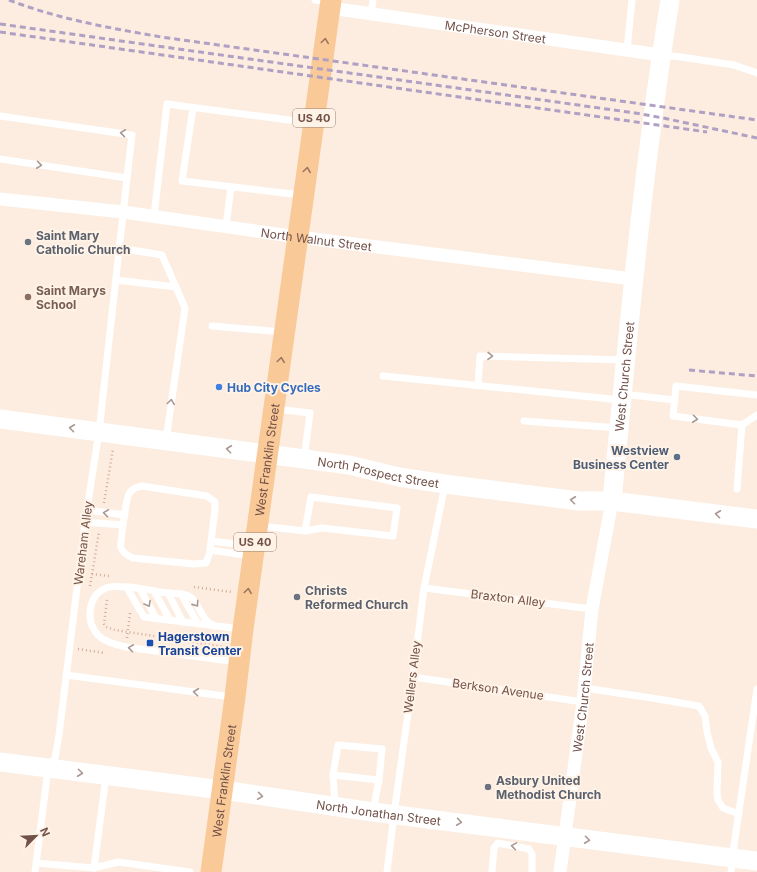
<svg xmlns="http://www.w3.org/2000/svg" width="757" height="872" font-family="Inter,sans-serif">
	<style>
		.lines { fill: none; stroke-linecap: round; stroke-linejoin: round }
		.path { stroke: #d5ab9c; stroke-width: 2.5; stroke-dasharray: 1 3; stroke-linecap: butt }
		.lane { stroke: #fff; stroke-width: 7 }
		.street { stroke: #fff; stroke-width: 13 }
		.secondary { stroke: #fff; stroke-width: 19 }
		.primary { stroke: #fac998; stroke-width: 21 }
		.rail { stroke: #afa0c4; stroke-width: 3; stroke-dasharray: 6 4; stroke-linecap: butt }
		.oneway { stroke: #9b7560 }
		.oneway2 { stroke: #aa9791 }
		.worship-dot { fill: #6b7280; stroke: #fff2e6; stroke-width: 1.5 }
		.education-dot { fill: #8d6e63; stroke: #fff2e6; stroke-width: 1.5 }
		.shop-dot { fill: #3f7fe0; stroke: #fff2e6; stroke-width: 1.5 }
		.service-dot { fill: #5c6f8a; stroke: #fff2e6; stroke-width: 1.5 }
		.transit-dot { fill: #1a4fb4; stroke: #fff2e6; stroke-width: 1.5 }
		.labels { text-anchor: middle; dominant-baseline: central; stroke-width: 4; stroke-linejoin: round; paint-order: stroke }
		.shield { fill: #fff2e6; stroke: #9c8177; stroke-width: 1 }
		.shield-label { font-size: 11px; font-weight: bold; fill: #725148 }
		.street-label { font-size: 12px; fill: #725148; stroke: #fff2e6 }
		.worship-label { font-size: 12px; font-weight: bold; fill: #5b616d; stroke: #fff2e6; text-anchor: start }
		.education-label { font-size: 12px; font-weight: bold; fill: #785e54; stroke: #fff2e6; text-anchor: start }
		.shop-label { font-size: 12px; font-weight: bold; fill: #366cbe; stroke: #fff2e6; text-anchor: start }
		.service-label { font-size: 12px; font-weight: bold; fill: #4e5e75; stroke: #fff2e6; text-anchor: end }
		.transit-label { font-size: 12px; font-weight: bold; fill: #164399; stroke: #fff2e6; text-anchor: start }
	</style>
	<rect width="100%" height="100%" fill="#fcede0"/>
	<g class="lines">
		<g class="path">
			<path d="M104 503 113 449"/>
			<path d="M92 574 109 576"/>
			<path d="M90 586 99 532"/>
			<path d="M194 587 232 592"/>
			<path d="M107 600 104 624 106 627 115 630 225 647"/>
			<path d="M127 638 130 613"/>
			<path d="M78 649 105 653"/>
		</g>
		<g class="lane">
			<path d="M315 0 328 2"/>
			<path d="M371 14 373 0"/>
			<path d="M627 50 632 0"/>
			<path d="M661 55 681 57 734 65 757 73"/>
			<path d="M193 108 182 181 302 195"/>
			<path d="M0 116 132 135 127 178 99 432 85 522 59 735 55 758 48 769 35 872"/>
			<path d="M0 159 127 178"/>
			<path d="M154 216 167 104 312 123"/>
			<path d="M226 226 231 187"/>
			<path d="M119 248 162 255 185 308 166 440"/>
			<path d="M116 280 176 287"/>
			<path d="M212 326 283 332"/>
			<path d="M383 376 621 400"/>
			<path d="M478 385 480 356 625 360"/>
			<path d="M623 394 674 400"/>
			<path d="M757 395 676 386 673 416 742 425 757 415"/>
			<path d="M276 409 310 413 304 459"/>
			<path d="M524 421 619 428"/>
			<path d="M142 486 207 496 215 502V509L210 550 209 555 206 563 194 564 133 558C128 556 123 553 121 548 120 543 126 499 129 494 131 489 136 487 142 486Z"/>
			<path d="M737 489 742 425"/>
			<path d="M87 510 125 515"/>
			<path d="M85 522 123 525"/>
			<path d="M260 526 305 531 322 528 393 536 397 508 311 497 305 531"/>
			<path d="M211 541 252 546"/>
			<path d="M210 550 251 556"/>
			<path d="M127 588 144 617 241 629"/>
			<path d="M424 588 592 609"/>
			<path d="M140 589 156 618"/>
			<path d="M154 591 170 620"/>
			<path d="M168 593 183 622"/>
			<path d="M181 594 198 624"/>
			<path d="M214 626C213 625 211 624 209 623 199 615 198 598 186 595 180 593 173 594 167 593 153 591 119 583 106 588 88 595 85 621 98 635 105 642 116 645 126 647L237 662"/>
			<path d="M66 675 232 697"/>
			<path d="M413 677 583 702"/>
			<path d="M584 688 652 698 699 706 705 716 707 732 711 748 718 762 717 793 718 800 723 808 739 814"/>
			<path d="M333 775 379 780"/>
			<path d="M335 805 333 775 338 745 382 749 379 780 373 811"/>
			<path d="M36 863 94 868 118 862 190 872"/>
			<path d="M94 868 106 776"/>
			<path d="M387 872 394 814 413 677 424 588 445 485"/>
			<path d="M492 872 494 848 498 843 529 849 532 854V872"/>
			<path d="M731 872 733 858 734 845 757 689"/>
		</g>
		<g class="street">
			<path id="s1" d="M330 8 661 55"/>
			<path id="s2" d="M0 199 123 212 298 237 633 279"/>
			<path id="s3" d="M560 872 583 702 592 609 612 501"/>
		</g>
		<g class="secondary">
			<path id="s4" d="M0 419 304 459 349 465 399 477 445 484 579 501H612L757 519"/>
			<path id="s5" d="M612 501C628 334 643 166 670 0"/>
			<path id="s6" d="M0 762 222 790 373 812 757 861"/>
		</g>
		<path class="primary" id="s7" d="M211 872 235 697 243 629 331 0"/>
		<g class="rail">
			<path d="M9 0C58 19 110 28 161 37L757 120"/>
			<path d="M0 24 635 113 663 118 757 138"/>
			<path d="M0 32 707 132"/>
			<path d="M689 370 757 376"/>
		</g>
	</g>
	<defs><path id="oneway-chevron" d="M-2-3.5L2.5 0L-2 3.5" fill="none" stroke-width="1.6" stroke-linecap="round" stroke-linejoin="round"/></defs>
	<g class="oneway">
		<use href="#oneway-chevron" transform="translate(325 41) rotate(-82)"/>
		<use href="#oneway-chevron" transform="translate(307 170) rotate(-82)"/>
		<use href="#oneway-chevron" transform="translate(281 360) rotate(-82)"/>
		<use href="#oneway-chevron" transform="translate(248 591) rotate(-82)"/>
	</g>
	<g class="oneway2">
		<use href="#oneway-chevron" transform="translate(123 133) rotate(-172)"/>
		<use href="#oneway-chevron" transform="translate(39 165) rotate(8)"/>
		<use href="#oneway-chevron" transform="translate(490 356) rotate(1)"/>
		<use href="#oneway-chevron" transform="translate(171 402) rotate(-82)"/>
		<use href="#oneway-chevron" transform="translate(695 419) rotate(7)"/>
		<use href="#oneway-chevron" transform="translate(72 428) rotate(-173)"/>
		<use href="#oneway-chevron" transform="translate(229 449) rotate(-173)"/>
		<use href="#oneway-chevron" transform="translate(573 500) rotate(-173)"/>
		<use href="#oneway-chevron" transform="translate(106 513) rotate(-172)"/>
		<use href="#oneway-chevron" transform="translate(718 514) rotate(-173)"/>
		<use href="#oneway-chevron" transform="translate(148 604) rotate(62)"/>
		<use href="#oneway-chevron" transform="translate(196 604) rotate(55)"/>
		<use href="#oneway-chevron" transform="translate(131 648) rotate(-172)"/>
		<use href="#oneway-chevron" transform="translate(196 692) rotate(-173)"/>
		<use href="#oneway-chevron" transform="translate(80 773) rotate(7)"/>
		<use href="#oneway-chevron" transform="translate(260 796) rotate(8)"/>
		<use href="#oneway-chevron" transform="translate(459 822) rotate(8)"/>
		<use href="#oneway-chevron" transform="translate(587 840) rotate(7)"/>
		<use href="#oneway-chevron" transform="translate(514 846) rotate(-171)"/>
	</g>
	<g class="worship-dot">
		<circle cx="28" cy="242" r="4"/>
		<circle cx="297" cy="597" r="4"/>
		<circle cx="488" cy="787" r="4"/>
	</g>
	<circle class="education-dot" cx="28" cy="297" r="4"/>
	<circle class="shop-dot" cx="219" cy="387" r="4"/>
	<circle class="service-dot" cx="677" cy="457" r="4"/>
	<rect class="transit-dot" x="146" y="639" width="8" height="8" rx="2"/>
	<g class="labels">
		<g class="shield">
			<rect x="293" y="109" width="42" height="18" rx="3"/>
			<rect x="234" y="533" width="42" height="18" rx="3"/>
		</g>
		<g class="shield-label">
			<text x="314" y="118">US 40</text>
			<text x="255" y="542">US 40</text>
		</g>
		<g class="street-label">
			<text stroke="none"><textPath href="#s1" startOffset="167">McPherson Street</textPath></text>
			<text stroke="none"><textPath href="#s2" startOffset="319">North Walnut Street</textPath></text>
			<text stroke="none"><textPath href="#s5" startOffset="125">West Church Street</textPath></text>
			<text stroke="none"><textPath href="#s7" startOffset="416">West Franklin Street</textPath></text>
			<text stroke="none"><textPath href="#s4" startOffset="382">North Prospect Street</textPath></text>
			<text transform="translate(83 543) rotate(-83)">Wareham Alley</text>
			<text transform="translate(508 598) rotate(7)">Braxton Alley</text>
			<text transform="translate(412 677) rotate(-83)">Wellers Alley</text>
			<text transform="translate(498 689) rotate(8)">Berkson Avenue</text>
			<text stroke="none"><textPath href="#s3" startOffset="176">West Church Street</textPath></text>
			<text stroke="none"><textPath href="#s7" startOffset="92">West Franklin Street</textPath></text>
			<text stroke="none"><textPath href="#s6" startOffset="382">North Jonathan Street</textPath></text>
		</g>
		<g class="worship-label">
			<text x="36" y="235">Saint Mary<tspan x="36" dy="14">Catholic Church</tspan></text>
			<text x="305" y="590">Christs<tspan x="305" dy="14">Reformed Church</tspan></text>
			<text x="496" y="780">Asbury United<tspan x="496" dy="14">Methodist Church</tspan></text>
		</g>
		<g class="education-label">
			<text x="36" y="290">Saint Marys<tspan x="36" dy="14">School</tspan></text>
		</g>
		<g class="shop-label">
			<text x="227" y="387">Hub City Cycles</text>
		</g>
		<g class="service-label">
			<text x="669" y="450">Westview<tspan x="669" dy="14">Business Center</tspan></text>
		</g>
		<g class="transit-label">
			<text x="158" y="636">Hagerstown<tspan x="158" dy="14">Transit Center</tspan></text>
		</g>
	</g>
	<g transform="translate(36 836) rotate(66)" stroke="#fff2e6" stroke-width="3" paint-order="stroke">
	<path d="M0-3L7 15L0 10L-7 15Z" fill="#725148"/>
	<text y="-6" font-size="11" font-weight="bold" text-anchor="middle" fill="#725148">N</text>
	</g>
</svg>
